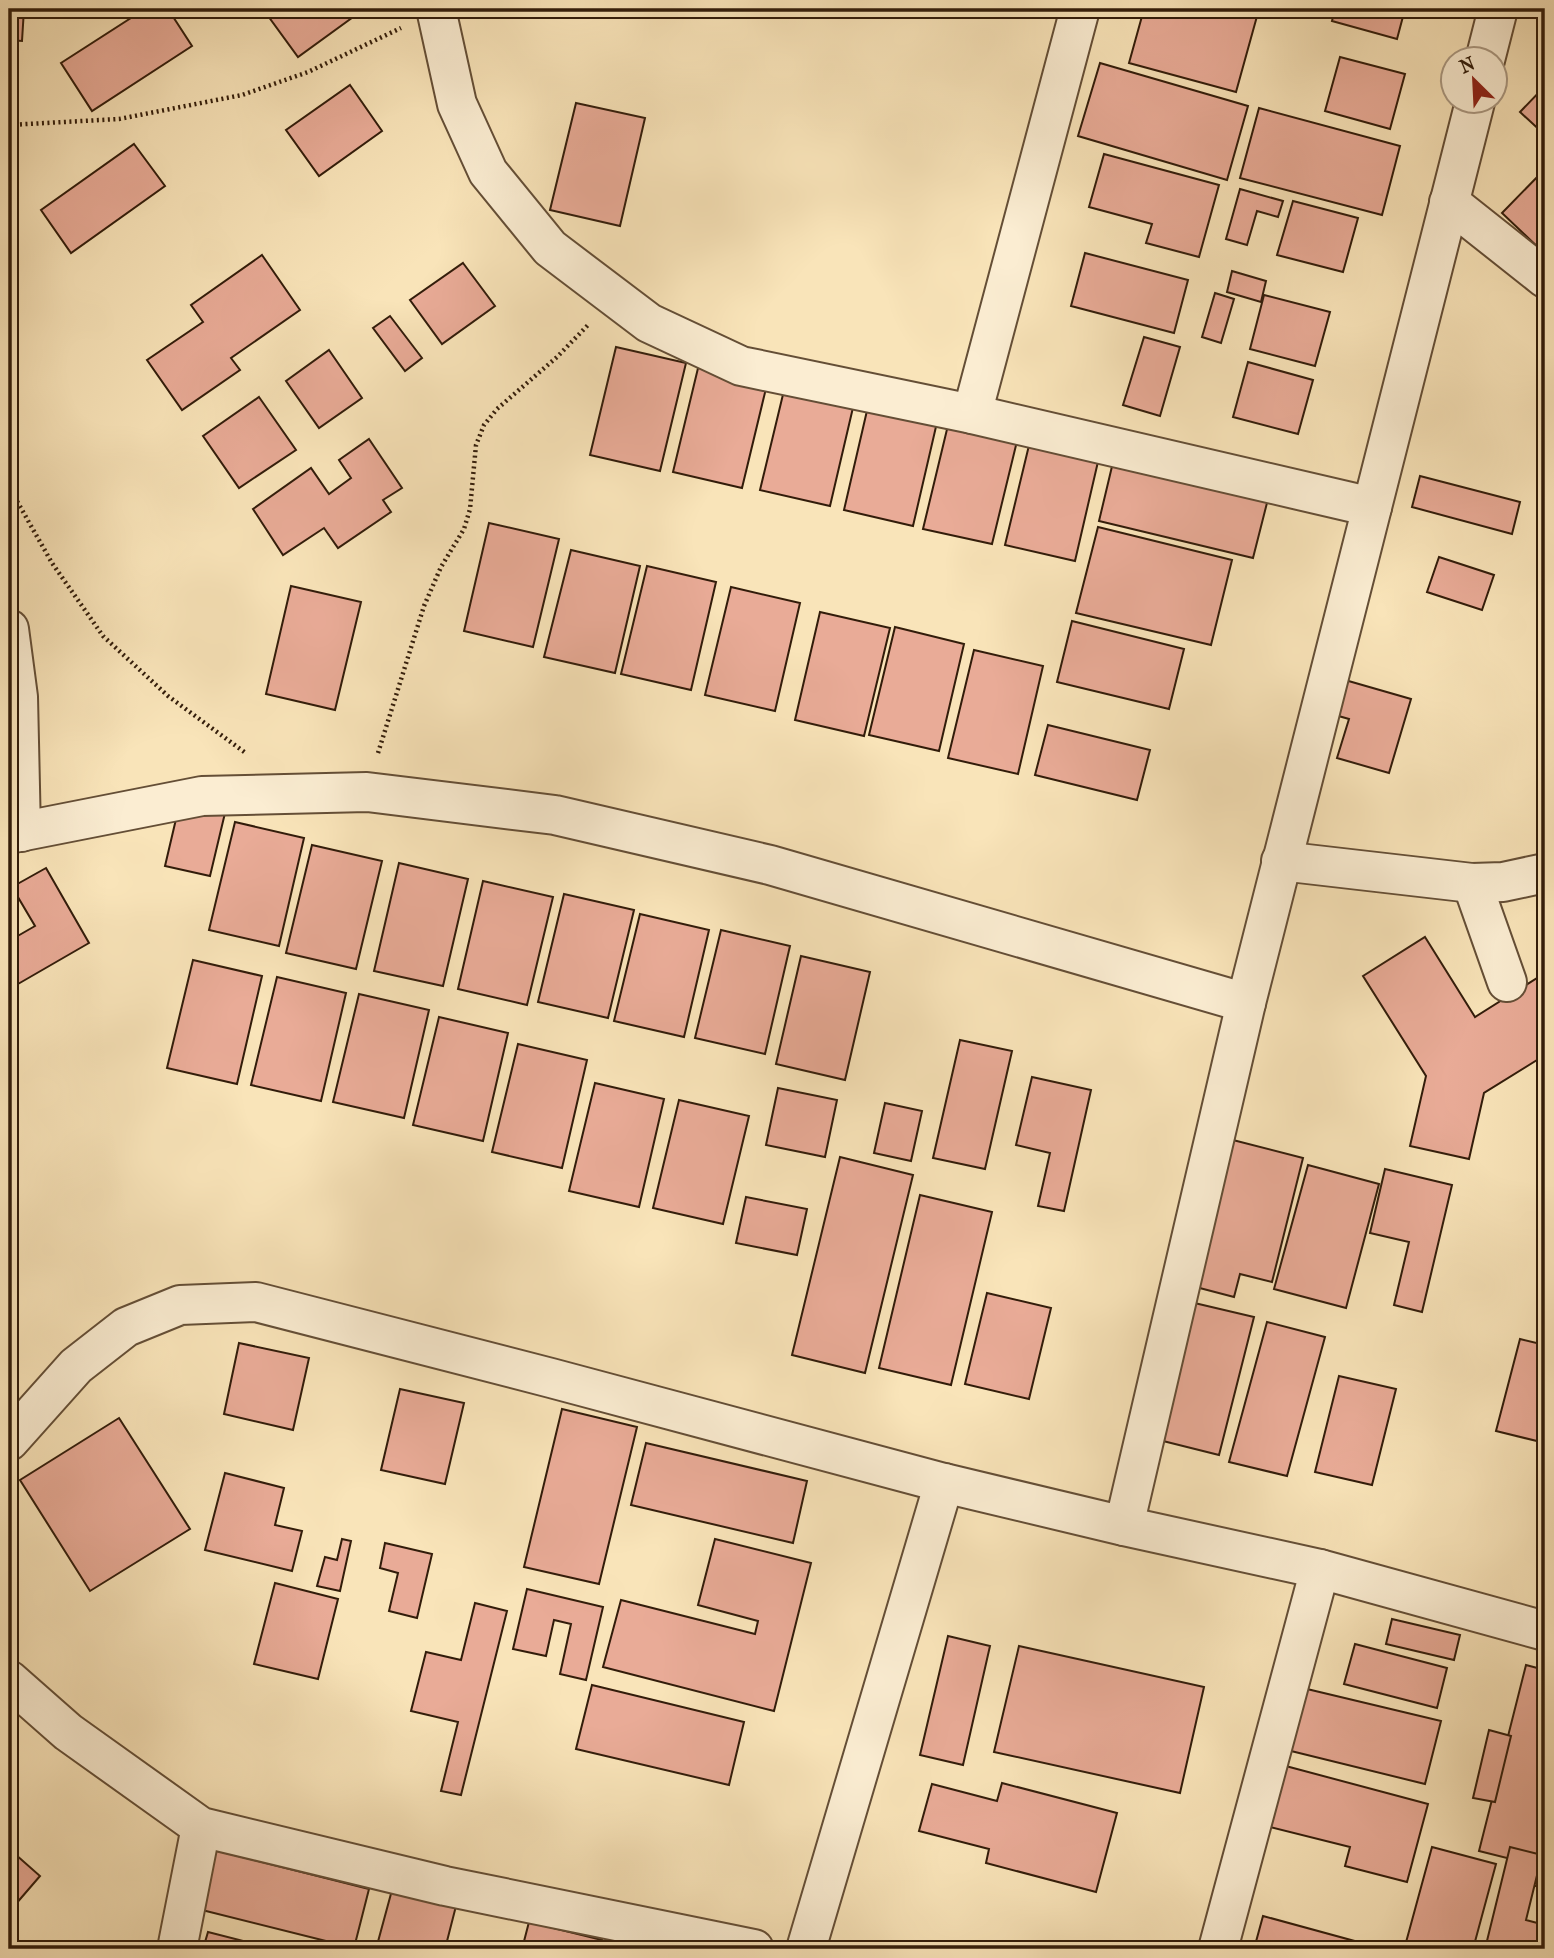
<svg xmlns="http://www.w3.org/2000/svg" width="1554" height="1958" font-family="'IM FELL French Canon',serif">
	<style>
		.building { fill: #e9ab97; stroke: #321c0a; stroke-width: 2 }
		.lines { fill: none; stroke-linecap: round; stroke-linejoin: round }
		.minor-casing { stroke: #644e36; stroke-width: 42 }
		.path { stroke: #321c0a; stroke-width: 4.5; stroke-dasharray: 2 3.5; stroke-linecap: butt }
		.minor { stroke: #fbedd2; stroke-width: 38 }
	</style>
	<rect width="100%" height="100%" fill="#f9e4b9"/>
	<filter id="stains"><feTurbulence type="fractalNoise" baseFrequency=".00286" numOctaves="4"/><feColorMatrix values="0 0 0 0 .2 0 0 0 0 .09 0 0 0 0 .02 0 0 0 .5 -.17"/></filter>
	<radialGradient id="worn" r=".72"><stop offset=".6" stop-color="#630" stop-opacity="0"/><stop offset="1" stop-color="#630" stop-opacity=".3"/></radialGradient>
	<g class="building">
		<path d="M9 9H24L22 41 9 40Z"/>
		<path d="M145 9H168L192 46 92 111 61 63Z"/>
		<path d="M263 9H358L360 12 298 57Z"/>
		<path d="M1144 9H1259L1236 92 1129 63Z"/>
		<path d="M1335 9H1405L1397 39 1332 21Z"/>
		<path d="M1340 57 1405 74 1390 129 1325 111Z"/>
		<path d="M1100 63 1248 106 1227 180 1078 136Z"/>
		<path d="M350 85 382 131 319 176 286 130Z"/>
		<path d="M1545 86V135L1520 112Z"/>
		<path d="M576 103 645 118 620 226 550 210Z"/>
		<path d="M1259 108 1400 146 1382 215 1240 178Z"/>
		<path d="M134 144 165 186 71 253 41 210Z"/>
		<path d="M1104 154 1219 185 1199 257 1146 243 1152 224 1089 207Z"/>
		<path d="M1545 169V254L1502 213Z"/>
		<path d="M1240 189 1283 201 1278 217 1257 211 1247 245 1226 239Z"/>
		<path d="M1293 201 1358 218 1343 272 1277 255Z"/>
		<path d="M1085 253 1188 280 1174 333 1071 306Z"/>
		<path d="M262 255 300 310 231 358 240 370 182 410 147 360 203 322 191 305Z"/>
		<path d="M463 263 495 306 442 344 410 300Z"/>
		<path d="M1232 271 1266 281 1261 302 1227 292Z"/>
		<path d="M1215 293 1234 299 1221 343 1202 337Z"/>
		<path d="M1264 295 1330 312 1315 366 1250 349Z"/>
		<path d="M390 316 422 358 405 371 373 328Z"/>
		<path d="M1144 337 1180 347 1160 416 1123 405Z"/>
		<path d="M616 347 686 363 660 471 590 455Z"/>
		<path d="M329 350 362 398 319 428 286 381Z"/>
		<path d="M1248 362 1313 380 1298 434 1233 417Z"/>
		<path d="M699 364 768 380 742 488 673 472Z"/>
		<path d="M786 382 855 399 830 506 760 490Z"/>
		<path d="M259 397 296 450 239 488 203 436Z"/>
		<path d="M869 402 938 418 913 526 844 510Z"/>
		<path d="M949 421 1018 437 992 544 923 529Z"/>
		<path d="M1031 437 1100 453 1075 561 1005 545Z"/>
		<path d="M369 439 402 488 383 500 391 512 338 548 324 528 283 555 253 509 311 468 329 494 351 478 339 460Z"/>
		<path d="M1114 458 1269 495 1253 558 1099 521Z"/>
		<path d="M1420 476 1520 502 1512 534 1412 507Z"/>
		<path d="M489 523 559 539 533 647 464 631Z"/>
		<path d="M1098 527 1232 560 1211 645 1076 613Z"/>
		<path d="M571 550 640 566 615 673 544 657Z"/>
		<path d="M1439 557 1494 575 1482 610 1427 592Z"/>
		<path d="M647 566 716 582 691 690 621 674Z"/>
		<path d="M291 586 361 602 335 710 266 694Z"/>
		<path d="M731 587 800 603 775 711 705 695Z"/>
		<path d="M820 612 890 628 864 736 795 720Z"/>
		<path d="M1072 621 1184 649 1169 709 1057 682Z"/>
		<path d="M895 627 964 644 939 751 869 735Z"/>
		<path d="M974 650 1043 666 1018 774 948 758Z"/>
		<path d="M1345 680 1411 699 1389 773 1337 758 1349 719 1335 715Z"/>
		<path d="M1048 725 1150 750 1137 800 1035 775Z"/>
		<path d="M180 802 225 813 210 876 165 866Z"/>
		<path d="M235 822 304 838 279 946 209 930Z"/>
		<path d="M312 845 382 861 356 969 286 953Z"/>
		<path d="M399 863 468 879 443 986 374 971Z"/>
		<path d="M46 868 89 943 18 984 9 968V941L35 926 12 887Z"/>
		<path d="M483 881 553 897 527 1005 458 989Z"/>
		<path d="M564 894 634 910 608 1018 538 1002Z"/>
		<path d="M640 914 709 930 684 1037 614 1021Z"/>
		<path d="M721 930 790 946 765 1054 695 1038Z"/>
		<path d="M1425 937 1475 1017 1545 973V1055L1484 1093 1469 1159 1410 1146 1426 1076 1363 976Z"/>
		<path d="M801 956 870 972 845 1080 776 1064Z"/>
		<path d="M193 960 262 976 237 1084 167 1068Z"/>
		<path d="M277 977 346 993 321 1101 251 1085Z"/>
		<path d="M359 994 429 1010 404 1118 333 1102Z"/>
		<path d="M439 1017 508 1033 483 1141 413 1125Z"/>
		<path d="M960 1040 1012 1051 985 1169 933 1158Z"/>
		<path d="M518 1044 587 1060 562 1168 492 1152Z"/>
		<path d="M1032 1077 1091 1090 1064 1211 1038 1206 1050 1153 1016 1145Z"/>
		<path d="M595 1083 664 1099 639 1207 569 1191Z"/>
		<path d="M778 1088 837 1100 825 1157 766 1145Z"/>
		<path d="M679 1100 749 1116 723 1224 653 1208Z"/>
		<path d="M885 1103 922 1111 911 1161 874 1153Z"/>
		<path d="M1229 1139 1303 1158 1272 1282 1240 1274 1234 1297 1192 1286Z"/>
		<path d="M840 1157 913 1175 865 1373 792 1355Z"/>
		<path d="M1308 1165 1379 1184 1346 1308 1274 1289Z"/>
		<path d="M1385 1169 1452 1185 1422 1312 1394 1305 1409 1242 1370 1233Z"/>
		<path d="M920 1195 992 1212 951 1385 879 1368Z"/>
		<path d="M746 1197 807 1209 797 1255 736 1243Z"/>
		<path d="M987 1293 1051 1308 1029 1399 965 1384Z"/>
		<path d="M1186 1301 1254 1317 1219 1455 1151 1438Z"/>
		<path d="M1267 1322 1325 1337 1287 1476 1229 1462Z"/>
		<path d="M1520 1339 1545 1345V1443L1496 1431Z"/>
		<path d="M239 1343 309 1358 293 1430 224 1414Z"/>
		<path d="M1339 1376 1396 1389 1372 1485 1315 1472Z"/>
		<path d="M400 1389 464 1403 445 1484 381 1470Z"/>
		<path d="M562 1409 637 1427 599 1584 524 1567Z"/>
		<path d="M119 1418 190 1529 90 1591 20 1480Z"/>
		<path d="M646 1443 807 1481 793 1543 631 1505Z"/>
		<path d="M225 1473 284 1488 275 1525 302 1531 292 1571 205 1550Z"/>
		<path d="M342 1539 351 1541 340 1591 317 1586 325 1557 337 1560Z"/>
		<path d="M715 1539 811 1563 774 1711 603 1667 621 1600 755 1634 758 1621 698 1605Z"/>
		<path d="M385 1543 432 1554 417 1618 389 1611 398 1573 380 1568Z"/>
		<path d="M275 1583 338 1599 318 1679 254 1664Z"/>
		<path d="M527 1589 603 1607 586 1680 560 1674 571 1624 554 1620 546 1656 513 1649Z"/>
		<path d="M475 1603 507 1611 461 1795 441 1791 458 1722 411 1711 426 1652 461 1660Z"/>
		<path d="M1392 1619 1460 1635 1454 1660 1386 1644Z"/>
		<path d="M948 1636 990 1646 963 1765 920 1755Z"/>
		<path d="M1355 1644 1447 1668 1437 1708 1344 1684Z"/>
		<path d="M1019 1646 1204 1687 1180 1793 994 1752Z"/>
		<path d="M1526 1665 1545 1670V1888L1526 1884 1531 1864 1479 1851Z"/>
		<path d="M592 1685 744 1722 729 1785 576 1749Z"/>
		<path d="M1307 1689 1441 1721 1425 1784 1291 1751Z"/>
		<path d="M1489 1730 1511 1736 1495 1802 1473 1798Z"/>
		<path d="M1282 1765 1428 1804 1407 1882 1345 1866 1350 1847 1266 1826Z"/>
		<path d="M1002 1783 1117 1813 1096 1892 986 1863 989 1849 919 1831 932 1784 997 1801Z"/>
		<path d="M1432 1847 1496 1864 1473 1949H1416L1405 1946Z"/>
		<path d="M1510 1847 1542 1855 1526 1920 1545 1925V1949H1485Z"/>
		<path d="M214 1850 369 1889 354 1948 198 1909Z"/>
		<path d="M15 1854 40 1876 9 1912V1862Z"/>
		<path d="M392 1890 456 1906 445 1949H376Z"/>
		<path d="M1263 1916 1384 1949H1254Z"/>
		<path d="M529 1922 602 1940 599 1949H522Z"/>
		<path d="M208 1932 275 1949H203Z"/>
		<path d="M287 1943 312 1949H285Z"/>
	</g>
	<g class="lines">
		<defs>
			<g id="minor">
				<path d="M436 9 457 104 488 172 550 248 649 323 741 366 972 414 1372 507"/>
				<path d="M1485 60 1498 9"/>
				<path d="M1449 202 1545 278"/>
				<path d="M972 414 1080 9"/>
				<path d="M9 629 18 697 21 832"/>
				<path d="M9 834 202 796 367 792 555 815 770 865 1246 1003"/>
				<path d="M1281 861 1472 883 1503 882 1545 873"/>
				<path d="M1472 883 1507 982"/>
				<path d="M9 1441 76 1366 126 1327 180 1305 256 1302 551 1378 944 1483 1124 1526 1320 1569 1545 1631"/>
				<path d="M1124 1526 1246 1003 1475 102"/>
				<path d="M9 1680 68 1732 201 1827 445 1886 754 1949"/>
				<path d="M177 1949 201 1827"/>
				<path d="M806 1949 944 1483"/>
				<path d="M1218 1949 1320 1569"/>
			</g>
		</defs>
		<use href="#minor" class="minor-casing"/>
		<g class="path">
			<path d="M9 125 119 119 242 95 308 72 401 28"/>
			<path d="M9 487 52 563 103 636 168 696 247 754"/>
			<path d="M378 753 424 606 441 567 464 529 470 509 476 445 484 425 497 409 557 357 588 325"/>
		</g>
		<use href="#minor" class="minor"/>
	</g>
	<rect width="1554" height="1958" fill="none" stroke="#f9e4b9" stroke-width="35"/>
	<rect x="10" y="10" width="1533" height="1937" fill="none" stroke="#321c0a" stroke-width="3.5"/>
	<rect x="18" y="18" width="1519" height="1923" fill="none" stroke="#321c0a" stroke-width="2"/>
	<g transform="translate(1474 80) rotate(336)"><circle r="33" fill="#fbedd2" stroke="#ab9982" stroke-width="2"/>
	<path d="M0-5L12 26L0 18L-12 26Z" fill="#8f2418"/>
	<text y="-10" font-size="19" font-weight="bold" text-anchor="middle" fill="#321c0a">N</text>
	</g>
	<rect width="100%" height="100%" filter="url(#stains)"/>
	<rect width="100%" height="100%" fill="url(#worn)"/>
</svg>
